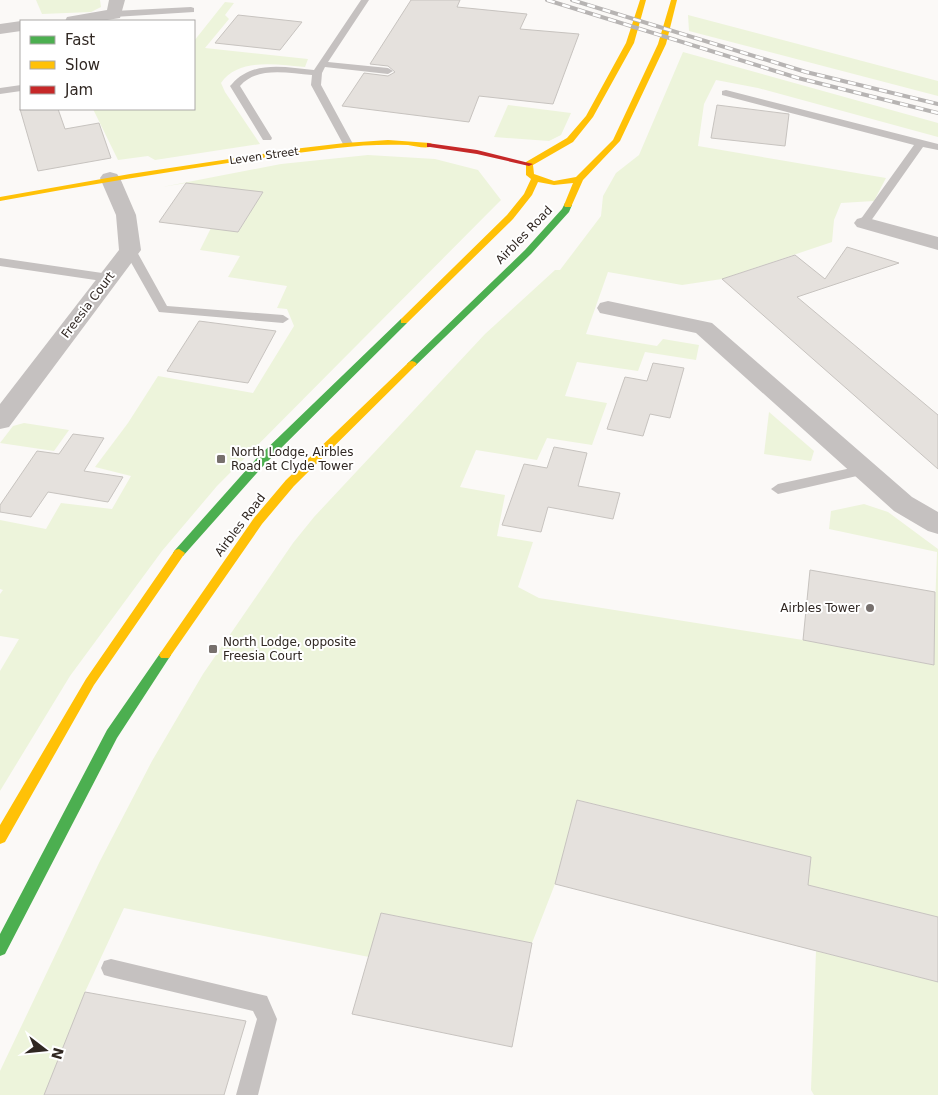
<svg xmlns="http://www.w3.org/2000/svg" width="938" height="1095" font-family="'DejaVu Sans',sans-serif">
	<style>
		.green { fill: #edf4db }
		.building { fill: #e5e1dd; stroke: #c7c3bf }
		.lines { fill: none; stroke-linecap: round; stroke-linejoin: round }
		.lane { fill: #c5c1c0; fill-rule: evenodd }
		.street { fill: #c5c1c0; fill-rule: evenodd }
		.fast { fill: #4caf50; fill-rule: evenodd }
		.slow { fill: #ffc107; fill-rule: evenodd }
		.jam { fill: #c62828; fill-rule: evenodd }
		.rail-casing { stroke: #b7b4b3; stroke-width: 4 }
		.rail { stroke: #fff; stroke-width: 2.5; stroke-dasharray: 8; stroke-linecap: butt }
		.poi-dot { fill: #77706d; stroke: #fff; stroke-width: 2 }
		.labels { text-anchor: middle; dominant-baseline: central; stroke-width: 4; stroke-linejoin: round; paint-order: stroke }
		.far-street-label { font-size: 11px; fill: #302722; stroke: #fff }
		.street-label { font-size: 12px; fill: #302722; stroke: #fff }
		.poi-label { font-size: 12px; fill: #302722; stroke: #fff; text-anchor: start }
	</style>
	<rect width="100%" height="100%" fill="#fbf9f7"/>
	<g class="green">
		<path d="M36 0H100L101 7 91 12 42 14Z"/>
		<path d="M225 2 234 3 225 15 229 19 205 48 308 59 305 67C278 65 239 57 221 83L225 92 260 144 155 160 148 156 118 160 93 109H194V41Z"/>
		<path d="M688 15 938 81V96L689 31Z"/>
		<path d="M683 52 938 123V137L758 88 716 80 704 104 698 146 886 178 874 201 841 203 834 220 832 242 722 279 682 285 608 272 586 334 657 346 663 339 699 345 696 360 645 352 638 371 577 362 565 396 607 403 592 445 547 438 537 460 476 450 460 487 505 495 497 536 533 542 518 587 539 598 803 640 933 665 937 552 829 529 831 511 864 504 888 512 938 549V917L808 885 811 857 578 800 555 884 532 943 381 913 369 957 124 908 85 992 44 1095H0V1071L99 863 152 761 203 674 293 543 314 517 485 334 555 270H560L601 216 603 196 616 173 639 155Z"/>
		<path d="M508 105 571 113 561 135 549 141 494 137Z"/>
		<path d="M368 155 435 159 478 170 501 200 217 486 162 551 70 676 0 791V671L19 639 0 636V594L3 590 0 589V520L46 529 61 503 112 509 131 476 95 467 128 423 158 376 253 393 294 326 287 309 277 308 287 286 228 277 240 256 200 250 211 228 239 231 262 193 186 183 162 187 281 164Z"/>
		<path d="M769 412 814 451 811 461 764 454Z"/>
		<path d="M24 423 69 430 54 451 0 443 13 426Z"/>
		<path d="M816 951 938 982V1095H814L811 1090Z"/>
	</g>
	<g class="building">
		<path d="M411 0H460L457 7 527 14 520 29 579 34 553 104 479 96 469 122 342 106 364 73 388 76 395 72 388 66 370 64Z"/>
		<path d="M238 15 302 22 280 50 215 43Z"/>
		<path d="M717 105 789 114 785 146 711 138Z"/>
		<path d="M20 109H58L65 129 99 123 111 158 38 171Z"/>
		<path d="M186 183 263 192 238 232 159 222Z"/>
		<path d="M847 247 899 263 797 297 938 415V469L722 279 795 255 825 279Z"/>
		<path d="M199 321 276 331 248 383 167 371Z"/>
		<path d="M653 363 684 368 670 418 650 414 643 436 607 429 625 377 647 381Z"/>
		<path d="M73 434 104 438 84 471 123 477 108 502 48 492 31 517 0 512V505L37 451 59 454Z"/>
		<path d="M554 447 587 453 578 486 620 493 613 519 548 507 541 532 502 525 524 464 547 468Z"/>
		<path d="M810 570 935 592 934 665 803 640Z"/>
		<path d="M577 800 811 857 808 885 938 917V982L555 884Z"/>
		<path d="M381 913 532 943 512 1047 352 1014Z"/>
		<path d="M85 992 246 1021 224 1095H44Z"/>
	</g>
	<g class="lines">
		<g class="lane">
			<path d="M361 0H369L328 62 388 68 393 71 388 74 325 67 322 73 321 85 353 144 352 146H344L343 144 311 85 312 75C287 73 258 66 240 86L272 138 271 140H263L230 86 232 84C253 60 285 67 314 70Z"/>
			<path d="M191 7 194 8V12L114 17 109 14 114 11Z"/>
			<path d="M21 85V91L0 94V88Z"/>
			<path d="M726 90 938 144V150L923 147 868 225H860L858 223 914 145 722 95V91Z"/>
			<path d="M130 247 136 250 167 306 283 315 289 319 283 323 159 312 124 250Z"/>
			<path d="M0 258 109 274 115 278 109 282 0 266Z"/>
			<path d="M865 465 870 467 872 470 870 473 778 494 771 489 778 484Z"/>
			<path d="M111 959 267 996 277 1019 258 1095H236L257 1019 253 1011 111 977 104 975 101 968 104 961Z"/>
		</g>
		<g class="street">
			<path d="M109 0H125L120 18 101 21H65L67 17 107 10Z"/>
			<path d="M21 21V31L0 34V24Z"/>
			<path d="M110 172 117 174 120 178 136 215 141 250 9 427 0 429V404L119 250 116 215 100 178 103 174Z"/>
			<path d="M864 217 938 237V250L857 227 854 223 857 219Z"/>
			<path d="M608 301 712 323 912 497 938 512V534L928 531 894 511 696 333 600 313 597 308 600 303Z"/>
		</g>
		<g class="fast">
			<path d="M568 202 572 205 569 212 531 254 415 366H409L407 364 409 362 525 250 562 209 565 203Z"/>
			<path d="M404 318 407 319V323L264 465 183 556H175L173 553 175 550 256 459 401 319Z"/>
			<path d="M165 650 169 652 171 655 169 658 117 738 5 954 0 956V934L107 730 161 652Z"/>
		</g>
		<g class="slow">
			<path d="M640 0H646L634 43 593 117 573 142 533 165 534 174 554 181 576 177 613 140 658 44 671 0H677L666 44 620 141 583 180 571 207H565L564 205 573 183 554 185 538 182 532 195 513 219 407 323H401V319L507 215 524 194 531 179 526 175V162L567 138 586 116 626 43Z"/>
			<path d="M388 140 430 143 434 145C428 150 416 146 408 145 385 144 360 145 337 148 224 162 112 181 0 201V197L130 174 302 148 345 143Z"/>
			<path d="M412 361 415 362 417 364 415 366 294 486 262 524 169 658H161L159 655 161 652 254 518 286 480 409 362Z"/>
			<path d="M179 549 185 553 183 556 94 685 5 842 0 844V825L86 679 175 550Z"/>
		</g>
		<path class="jam" d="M427 143 477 150 533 164 529 166 477 154 430 147H427Z"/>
		<defs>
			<g id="rail">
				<path d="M547 0 798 78 938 113"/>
				<path d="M572 0 806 72 938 104"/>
			</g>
		</defs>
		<use href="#rail" class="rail-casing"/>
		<use href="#rail" class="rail"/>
	</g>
	<g class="poi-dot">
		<rect x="216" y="454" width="10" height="10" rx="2.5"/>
		<circle cx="870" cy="608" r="5"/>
		<rect x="208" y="644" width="10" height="10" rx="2.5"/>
	</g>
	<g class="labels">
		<g class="far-street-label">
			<text transform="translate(264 156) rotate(-8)">Leven Street</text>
		</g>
		<g class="street-label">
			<text transform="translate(524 235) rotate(-46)">Airbles Road</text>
			<text transform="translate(88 305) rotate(-53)">Freesia Court</text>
			<text transform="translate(240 525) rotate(-53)">Airbles Road</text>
		</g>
		<g class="poi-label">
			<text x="231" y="452">North Lodge, Airbles<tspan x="231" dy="14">Road at Clyde Tower</tspan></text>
			<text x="860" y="608" text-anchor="end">Airbles Tower</text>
			<text x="223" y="642">North Lodge, opposite<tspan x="223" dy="14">Freesia Court</tspan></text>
		</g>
	</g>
	<rect x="20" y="20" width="175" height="90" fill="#ffffff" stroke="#aca9a7"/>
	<rect x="30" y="36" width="25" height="8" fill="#4caf50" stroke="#aca9a7"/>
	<text x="65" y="45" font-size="15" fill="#302722">Fast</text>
	<rect x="30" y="61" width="25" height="8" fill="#ffc107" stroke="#aca9a7"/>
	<text x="65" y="70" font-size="15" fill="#302722">Slow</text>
	<rect x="30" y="86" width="25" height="8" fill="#c62828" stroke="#aca9a7"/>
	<text x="65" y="95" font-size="15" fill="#302722">Jam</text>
	<g transform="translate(45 1050) rotate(106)" stroke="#ffffff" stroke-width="4" paint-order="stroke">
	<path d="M0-4L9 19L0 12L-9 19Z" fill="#302722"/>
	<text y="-8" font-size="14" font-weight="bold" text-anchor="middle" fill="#302722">N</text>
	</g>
</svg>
